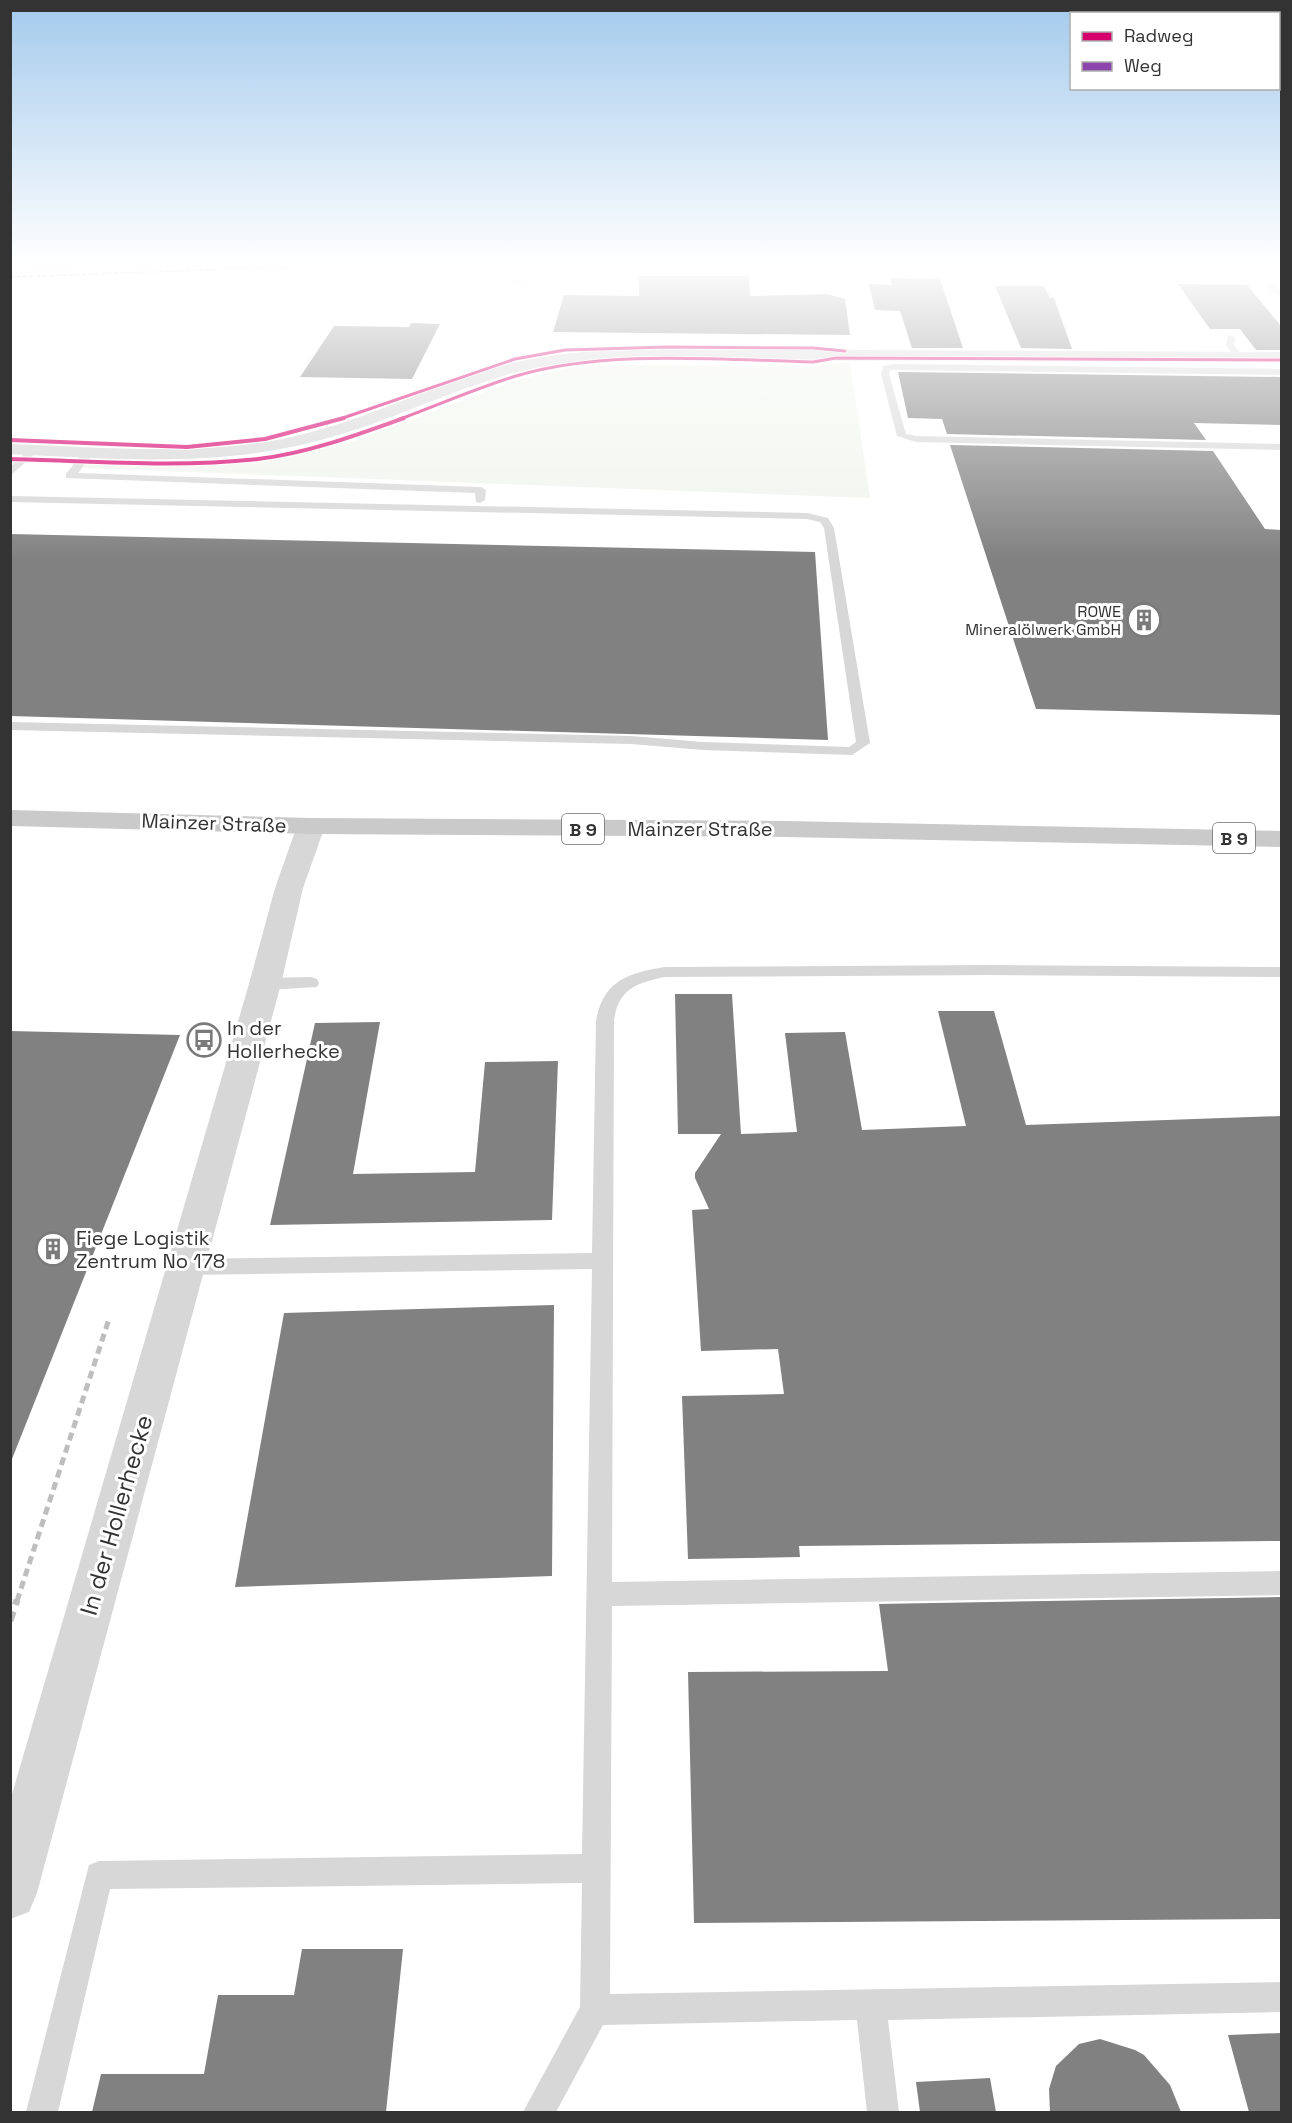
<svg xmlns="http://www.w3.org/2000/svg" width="1292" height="2123" font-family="'Space Grotesk',sans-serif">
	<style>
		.green { fill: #f1f5ed }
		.building { fill: #818181 }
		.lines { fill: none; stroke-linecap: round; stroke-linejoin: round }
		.service { fill: #d7d7d7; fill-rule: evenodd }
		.minor { fill: #d7d7d7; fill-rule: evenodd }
		.primary { fill: #cacaca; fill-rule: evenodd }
		.rail-far2 { stroke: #bebebe; stroke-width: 2; stroke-dasharray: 3 2; stroke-linecap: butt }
		.rail-far1 { stroke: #bebebe; stroke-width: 5; stroke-dasharray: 8 5; stroke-linecap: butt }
		.rail { stroke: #bebebe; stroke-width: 7; stroke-dasharray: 10 7; stroke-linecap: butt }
		.quiet { stroke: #8e44ad; stroke-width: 2; stroke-dasharray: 4.5 2; stroke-linecap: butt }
		.cycleway-far1-casing { stroke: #fff; stroke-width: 4.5 }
		.cycleway-casing { stroke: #fff; stroke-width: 6 }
		.cycleway-far1 { stroke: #d6006c; stroke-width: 3 }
		.cycleway { stroke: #d6006c; stroke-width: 4 }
		.labels { text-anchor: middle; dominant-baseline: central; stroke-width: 6; stroke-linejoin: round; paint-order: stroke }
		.far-poi-label { font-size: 16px; fill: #333; stroke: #fff; text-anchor: end }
		.shield { fill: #fff; stroke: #707070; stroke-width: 1.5 }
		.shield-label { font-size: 18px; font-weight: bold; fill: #333 }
		.street-label { font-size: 20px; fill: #333; stroke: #fff }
		.poi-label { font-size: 20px; fill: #333; stroke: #fff; text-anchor: start }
		.near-street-label { font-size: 24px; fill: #333; stroke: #fff }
	</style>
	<rect width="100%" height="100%" fill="#fff"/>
	<g class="green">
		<path d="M465 263H1281L1282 281 1272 272 577 273 524 287 427 272 426 265Z"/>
		<path d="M850 362 870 498 82 468 86 463 217 465 262 462 348 443 520 379 575 367 624 365 814 366Z"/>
	</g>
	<g class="building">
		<path d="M639 276H749L750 296 827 294 845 299 850 335 553 332 564 295 639 296Z"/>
		<path d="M890 278 940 279 963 348H912L900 311 875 310 869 284 892 285Z"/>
		<path d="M1178 284 1247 285 1281 326V350H1256L1240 329H1210Z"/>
		<path d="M995 286H1044L1050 298H1054L1072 349 1021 348Z"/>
		<path d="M411 323 440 324 412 379 300 377 334 326 409 327Z"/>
		<path d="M898 372 1281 377V425L1194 423 1206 440 947 434 942 419 908 418Z"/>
		<path d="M950 445 1213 451 1265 529 1281 530V715L1036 709Z"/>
		<path d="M10 534 815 552 828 740 10 716Z"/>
		<path d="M675 994H732L741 1134 797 1132 785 1033 845 1032 862 1130 966 1126 938 1011H994L1026 1125 1281 1116V1541L799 1546 800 1557 688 1559 682 1396 784 1394 778 1349 701 1351 692 1210 709 1209 695 1178V1173L721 1134H678Z"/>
		<path d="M380 1022 353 1174 475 1172 485 1062 558 1061 552 1220 270 1225 315 1023Z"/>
		<path d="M10 1031 180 1035 12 1459H10Z"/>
		<path d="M554 1305 552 1576 235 1587 284 1313Z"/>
		<path d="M1281 1597V1919L694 1923 688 1672 888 1671 879 1604Z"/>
		<path d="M302 1949H403L386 2112H92L101 2074H204L218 1995H294Z"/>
		<path d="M1281 2033V2112H1249L1228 2035Z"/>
		<path d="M1100 2039 1135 2050 1144 2055 1170 2085 1181 2112H1050L1049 2089 1056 2066 1079 2044Z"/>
		<path d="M990 2078 996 2112H920L916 2082Z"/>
	</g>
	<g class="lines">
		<g class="service">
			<path d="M1267 283H1273L1282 292V299L1267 287Z"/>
			<path d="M1228 335 1235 337 1234 345 1243 357 1242 359H1236L1226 345Z"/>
			<path d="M894 364 1282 369V375L894 370H890L889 374 906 434 916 436 1282 444V450L916 442 897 436 881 374 883 366Z"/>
			<path d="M30 448 39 450 10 476V467Z"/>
			<path d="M89 449 94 452 78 473 481 487 486 490 485 500 480 503 476 502 475 493 66 478V474L85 450Z"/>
			<path d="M10 496 807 513 828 518 834 528 870 743 852 755 703 750 631 744 10 730V722L631 736 703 742 849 747 856 742 824 528 820 522 807 519 10 502Z"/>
			<path d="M992 965 1282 967V977L992 975 665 977C636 983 618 989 614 1021L612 1582 1282 1571V1595L612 1606 610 1994 1282 1982V2012L888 2020 899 2112H867L857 2020 603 2025 556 2112H523L580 2007 582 1883 110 1889 58 2112H26L89 1865 99 1861 582 1854 592 1269 185 1275 178 1273 175 1267 178 1261 185 1259 592 1253 596 1021C603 980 629 973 665 967Z"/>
			<path d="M311 977 317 979 319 983 317 987 265 990 259 988 257 984 259 980 265 978Z"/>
		</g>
		<g class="minor">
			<path d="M682 349 1282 352V362L609 360C575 363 539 365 506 375 439 395 377 427 309 443 210 467 111 459 10 454V444C101 447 193 456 282 439 357 424 425 388 498 367 558 350 620 349 682 349Z"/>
			<path d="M311 818 321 820 325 826 303 888 281 984 37 1893 29 1912 10 1919V1801L249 984 275 888 297 826 301 820Z"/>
		</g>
		<path class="primary" d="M10 810 311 818 786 821 1282 831V847L786 837 311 834 10 826Z"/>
		<path class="rail-far2" d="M10 273 281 263"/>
		<path class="rail-far1" d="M17 1601 109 1319"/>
		<path class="rail" d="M10 1621 17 1600"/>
		<g class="quiet">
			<path d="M10 266 95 263"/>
			<path d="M10 277 394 263"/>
		</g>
		<defs>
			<g id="cycleway-far1">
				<path d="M340 419 515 359 565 350 667 347 813 348 845 351"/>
				<path d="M400 419C438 405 477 388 516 376 605 349 720 360 813 362L836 358 1282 360"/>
			</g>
			<g id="cycleway">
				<path d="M10 440 187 447 265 439 344 418"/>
				<path d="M10 459C92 461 176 468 258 459 308 453 357 435 404 418"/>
			</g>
		</defs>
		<use href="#cycleway-far1" class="cycleway-far1-casing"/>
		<use href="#cycleway" class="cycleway-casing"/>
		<use href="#cycleway-far1" class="cycleway-far1"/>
		<use href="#cycleway" class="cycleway"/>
	</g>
	<linearGradient id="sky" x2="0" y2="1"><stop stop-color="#a3caec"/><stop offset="0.47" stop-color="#fff"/><stop offset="1" stop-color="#fff" stop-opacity="0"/></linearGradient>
	<rect width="1292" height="560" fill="url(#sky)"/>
	<defs>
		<symbol id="building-ring" viewBox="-11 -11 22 22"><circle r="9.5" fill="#fff" stroke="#7a7a7a" stroke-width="1.5"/><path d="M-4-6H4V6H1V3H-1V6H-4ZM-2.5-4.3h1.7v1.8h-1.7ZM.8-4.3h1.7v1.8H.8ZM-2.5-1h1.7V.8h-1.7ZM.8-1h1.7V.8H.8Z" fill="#7a7a7a"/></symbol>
		<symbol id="bus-ring" viewBox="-11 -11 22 22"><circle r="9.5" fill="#fff" stroke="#7a7a7a" stroke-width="1.5"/><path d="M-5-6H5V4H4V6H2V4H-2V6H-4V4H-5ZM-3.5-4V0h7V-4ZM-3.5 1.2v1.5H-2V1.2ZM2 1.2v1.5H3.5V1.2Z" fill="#7a7a7a"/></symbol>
	</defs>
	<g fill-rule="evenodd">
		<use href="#building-ring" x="1125" y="601" width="38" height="38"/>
		<use href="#bus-ring" x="185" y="1021" width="38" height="38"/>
		<use href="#building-ring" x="34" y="1230" width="38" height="38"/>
	</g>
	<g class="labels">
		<g class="far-poi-label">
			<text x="1121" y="611">ROWE<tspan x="1121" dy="18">Mineralölwerk GmbH</tspan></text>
		</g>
		<g class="shield">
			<rect x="562" y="814" width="42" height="30" rx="4.5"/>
			<rect x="1213" y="823" width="42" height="30" rx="4.5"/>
		</g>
		<g class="shield-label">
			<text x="583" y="829">B 9</text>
			<text x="1234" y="838">B 9</text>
		</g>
		<g class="street-label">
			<text transform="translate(214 823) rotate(2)">Mainzer Straße</text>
			<text x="700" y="829">Mainzer Straße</text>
		</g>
		<g class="poi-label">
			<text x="227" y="1028">In der<tspan x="227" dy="23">Hollerhecke</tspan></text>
			<text x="76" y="1238">Fiege Logistik<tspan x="76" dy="23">Zentrum No 178</tspan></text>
		</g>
		<g class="near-street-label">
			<text transform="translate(116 1515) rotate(-74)">In der Hollerhecke</text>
		</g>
	</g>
	<rect width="1292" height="2123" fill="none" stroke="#333333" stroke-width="24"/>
	<rect x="1070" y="12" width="210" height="78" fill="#ffffff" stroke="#adadad" stroke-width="1.5"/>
	<rect x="1082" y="32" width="30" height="9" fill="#d6006c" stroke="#adadad" stroke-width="1.5"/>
	<text x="1124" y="42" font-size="18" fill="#333333">Radweg</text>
	<rect x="1082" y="62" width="30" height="9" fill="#8e44ad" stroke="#adadad" stroke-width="1.5"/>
	<text x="1124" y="72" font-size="18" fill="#333333">Weg</text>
</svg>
